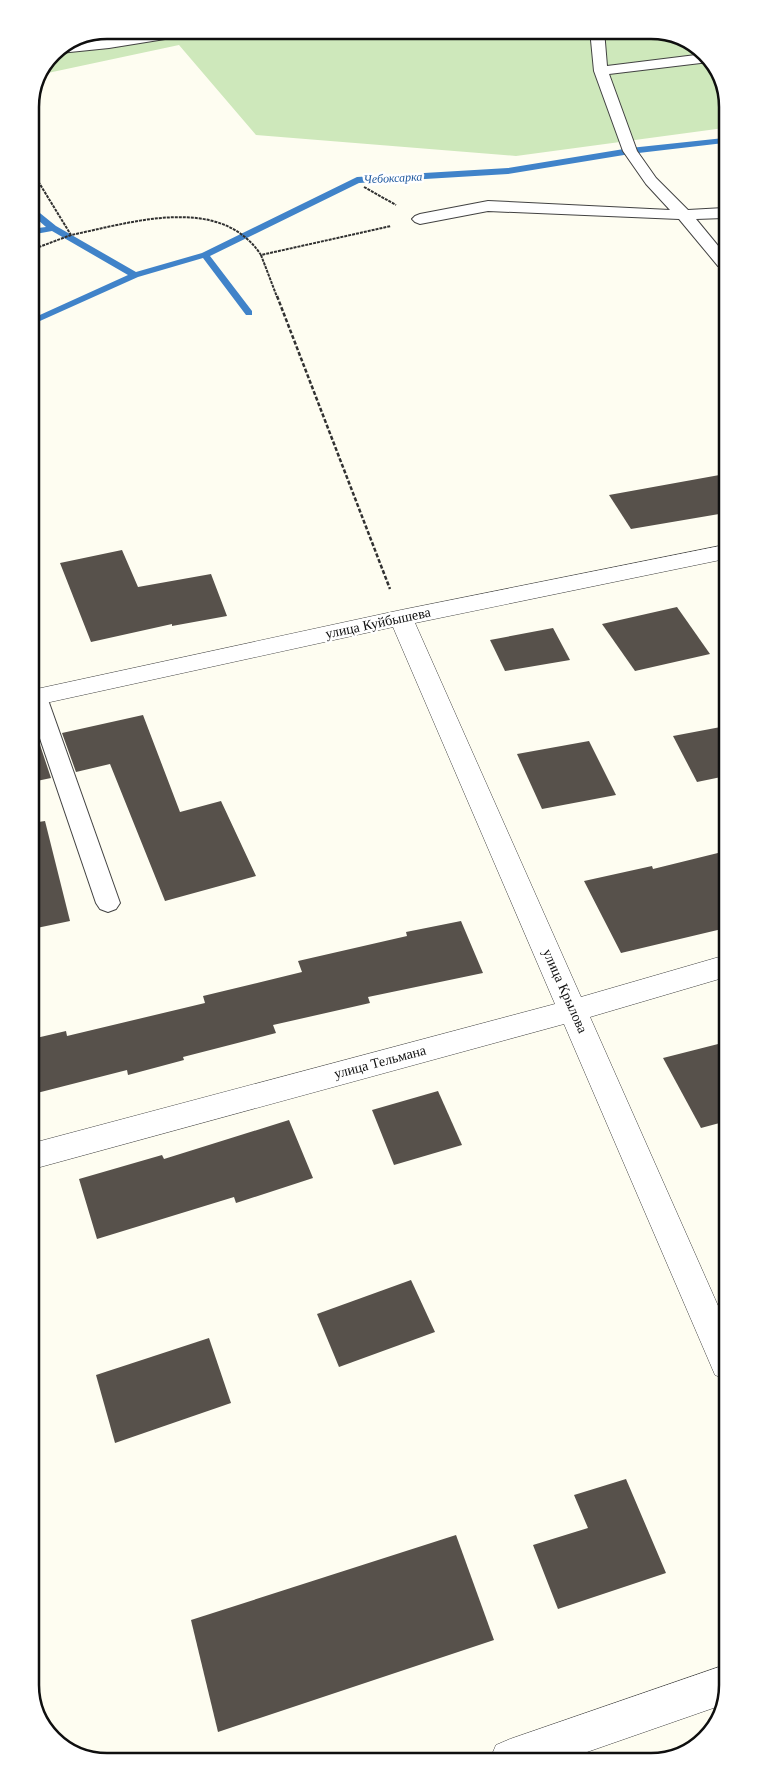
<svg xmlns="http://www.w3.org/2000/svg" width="758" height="1792" font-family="'Times New Roman',serif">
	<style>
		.green { fill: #cee8bb }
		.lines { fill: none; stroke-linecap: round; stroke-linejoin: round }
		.stream { fill: #4083c9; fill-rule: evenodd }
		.building { fill: #57514b }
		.lane-casing { stroke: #424242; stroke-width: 2 }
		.street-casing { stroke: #424242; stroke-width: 1 }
		.path-far1 { stroke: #313131; stroke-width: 2; stroke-dasharray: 3 1; stroke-linecap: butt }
		.path { stroke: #313131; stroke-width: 2.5; stroke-dasharray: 4 2; stroke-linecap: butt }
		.lane { fill: #fff; fill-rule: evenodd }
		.street { fill: #fff; fill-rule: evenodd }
		.labels { text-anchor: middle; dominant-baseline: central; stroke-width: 5; stroke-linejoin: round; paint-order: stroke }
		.far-water-label { font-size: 12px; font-style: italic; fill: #1b569d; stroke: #fff }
		.street-label { font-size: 14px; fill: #0f0f0f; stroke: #fff }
		.rim { fill: none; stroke: #0f0f0f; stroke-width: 2.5 }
	</style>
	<rect width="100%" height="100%" fill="#fefdf1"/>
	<path class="green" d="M107 30H657L698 46 724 82V128L516 156 256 135 179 45 43 74 53 52Z"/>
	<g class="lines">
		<path class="stream" d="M724 138V143L630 154 508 174 359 183 210 256 252 311V315H246L203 258 138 277 31 325V319L128 275 52 231 30 235V229L46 227 30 213V205L56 226 136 272 202 253 357 177 508 168 630 148Z"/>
	</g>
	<g class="building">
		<path d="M725 474V513L631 529 609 495Z"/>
		<path d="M122 550 138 587 211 574 227 616 172 626V624L91 642 60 563Z"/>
		<path d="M677 607 710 654 635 671 602 624Z"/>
		<path d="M553 628 570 660 505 671 490 640Z"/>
		<path d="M143 715 180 812 221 801 256 876 165 901 110 764 76 772 62 733Z"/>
		<path d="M726 726V776L697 782 673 736Z"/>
		<path d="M38 739 51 778 32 782V740Z"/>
		<path d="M589 741 616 795 542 809 517 754Z"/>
		<path d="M45 821 70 921 32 929V823Z"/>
		<path d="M726 851V928L621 953 584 881 652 866 653 869Z"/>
		<path d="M461 921 483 973 368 997 370 1003 273 1025 276 1033 183 1057 184 1060 128 1075 127 1070 33 1094 32 1039 66 1031 67 1036 205 1003 203 996 302 972 298 961 407 936 406 932Z"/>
		<path d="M726 1042 727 1121 701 1128 663 1058Z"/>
		<path d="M438 1091 462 1145 394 1165 372 1110Z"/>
		<path d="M289 1120 313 1178 236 1203 234 1197 97 1239 79 1179 162 1155 164 1159Z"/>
		<path d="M411 1280 435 1332 339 1367 317 1314Z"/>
		<path d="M209 1338 231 1403 115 1443 96 1375Z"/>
		<path d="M626 1479 666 1573 558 1609 533 1545 588 1528 574 1495Z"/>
		<path d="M456 1535 494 1640 218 1732 191 1620Z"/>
	</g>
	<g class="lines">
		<defs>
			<g id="lane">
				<path d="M171 30H203L196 34 109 48 60 53 55 51 74 44Z"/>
				<path d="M590 30H604L607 66 704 54 709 62 609 74 637 151 656 178 688 210 724 208V218L696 219 724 253V268L718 266 679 219 488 211 420 224 415 222 412 219 415 216 420 214 488 201 670 210 646 184 623 151 594 71Z"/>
				<path d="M36 690 44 692 47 697 120 903 116 909 108 912 100 909 96 903 32 715V691Z"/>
			</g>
			<g id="street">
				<path d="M725 545V559L415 623 581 997 726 955V977L590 1017 727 1326V1380L715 1375 564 1024 33 1169V1143L555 1004 393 627 32 706V690L401 610Z"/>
				<path d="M728 1664V1685L722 1705 567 1759H490L496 1745 510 1739Z"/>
			</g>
		</defs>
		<use href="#lane" class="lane-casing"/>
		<use href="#street" class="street-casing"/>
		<g class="path-far1">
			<path d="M30 168 71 235C130 223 220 193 261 255L391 226"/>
			<path d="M364 187 396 205"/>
			<path d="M31 250 71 235"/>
			<path d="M261 255 277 297"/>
		</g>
		<path class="path" d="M277 296 390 589"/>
		<use href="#lane" class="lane"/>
		<use href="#street" class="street"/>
	</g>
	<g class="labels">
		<g class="far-water-label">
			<text transform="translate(393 178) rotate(-3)">Чебоксарка</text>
		</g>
		<g class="street-label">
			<text transform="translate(378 623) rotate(-12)">улица Куйбышева</text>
			<text transform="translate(565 991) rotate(66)">улица Крылова</text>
			<text transform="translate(380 1062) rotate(-15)">улица Тельмана</text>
		</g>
	</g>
	<path d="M0 0H758V1792H0ZM107 39H651A68 68 0 0 1 719 107V1685A68 68 0 0 1 651 1753H107A68 68 0 0 1 39 1685V107A68 68 0 0 1 107 39Z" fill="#fff" fill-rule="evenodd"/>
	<path class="rim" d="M107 39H651A68 68 0 0 1 719 107V1685A68 68 0 0 1 651 1753H107A68 68 0 0 1 39 1685V107A68 68 0 0 1 107 39Z"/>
</svg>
